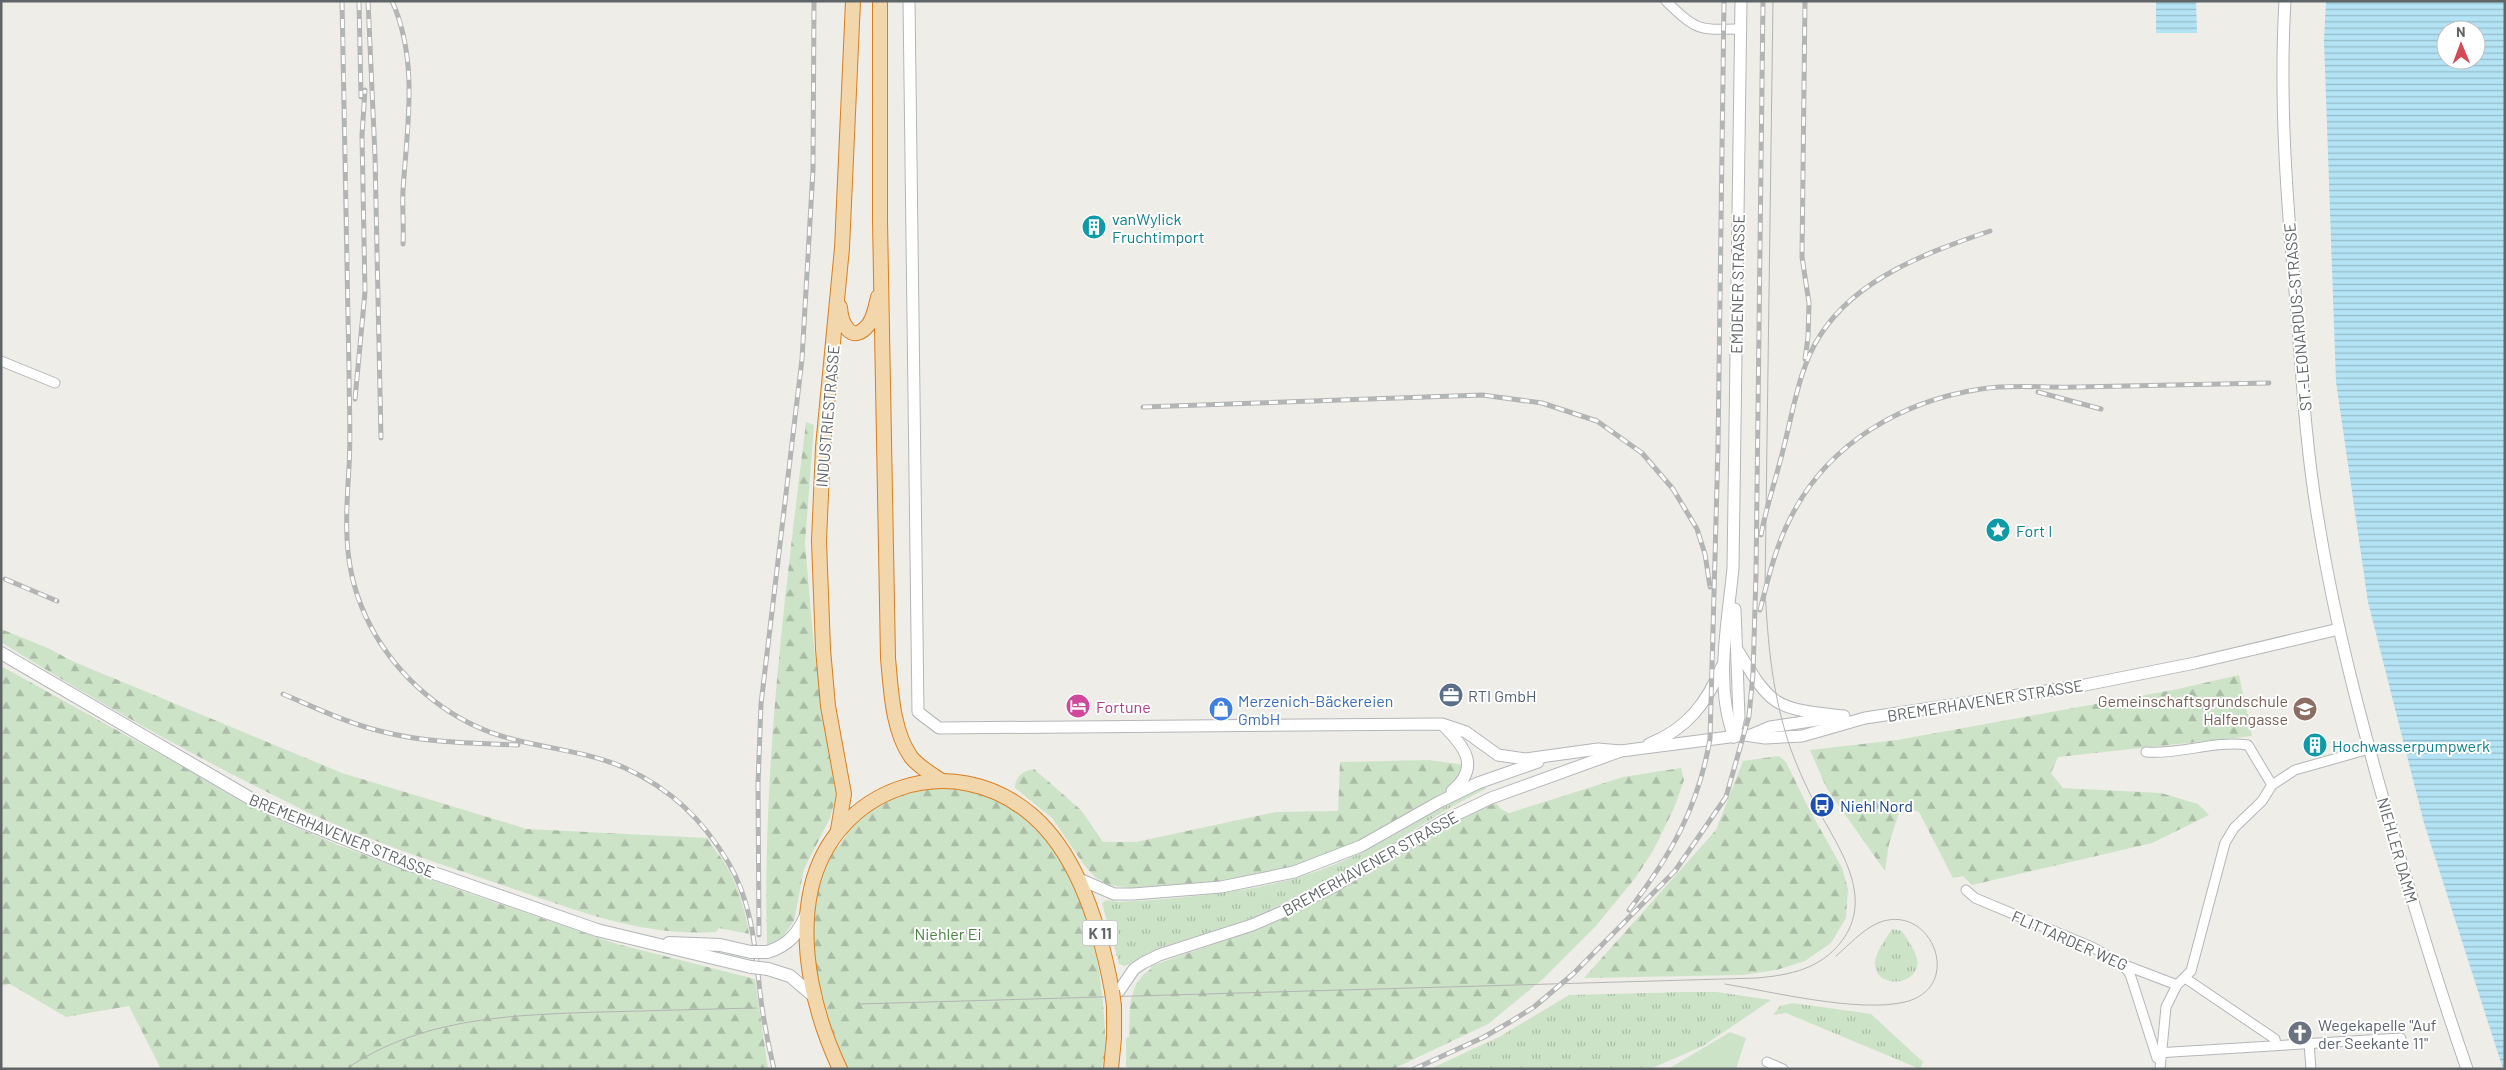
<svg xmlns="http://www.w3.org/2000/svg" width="2506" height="1070" font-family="Barlow,sans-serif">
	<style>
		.grass { fill: url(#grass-tufts) }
		.forest { fill: url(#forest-firs) }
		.green { fill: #cde3c8 }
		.water { fill: url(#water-rules); fill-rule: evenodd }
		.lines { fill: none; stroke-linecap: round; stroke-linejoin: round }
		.minor-casing { stroke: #b3b6b8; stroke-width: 11 }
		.tertiary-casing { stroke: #b3b6b8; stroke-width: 13 }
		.secondary-casing { stroke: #b2b6b8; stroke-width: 14 }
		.trunk-casing { stroke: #d97e1e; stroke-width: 16 }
		.minor { stroke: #fff; stroke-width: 9 }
		.tertiary { stroke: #fff; stroke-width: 11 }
		.secondary { stroke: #fff; stroke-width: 12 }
		.trunk { stroke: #f2d6ac; stroke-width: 14 }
		.tram { stroke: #b3b4b4; stroke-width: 1 }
		.rail-casing { stroke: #b3b4b4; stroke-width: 5 }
		.rail { stroke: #fff; stroke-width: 3; stroke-dasharray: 9; stroke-linecap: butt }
		.secondary-bridge-casing { stroke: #b2b6b8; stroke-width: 14; stroke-linecap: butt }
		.trunk-bridge-casing { stroke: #d97e1e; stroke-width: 16; stroke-linecap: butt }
		.secondary-bridge { stroke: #fff; stroke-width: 12 }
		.trunk-bridge { stroke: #f2d6ac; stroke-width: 14 }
		.labels { text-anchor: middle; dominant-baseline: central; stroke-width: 4; stroke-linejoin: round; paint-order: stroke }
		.shield { fill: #fff; stroke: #8f9294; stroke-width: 1 }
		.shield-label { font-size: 15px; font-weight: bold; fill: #5f6466 }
		.culture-label { font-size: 16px; fill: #0d838f; stroke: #fff; text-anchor: start }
		.street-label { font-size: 16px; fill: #5f6466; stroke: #fff }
		.service-label { font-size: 16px; fill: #4e5e75; stroke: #fff; text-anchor: start }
		.shop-label { font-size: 16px; fill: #366cbe; stroke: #fff; text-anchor: start }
		.education-label { font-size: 16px; fill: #785e54; stroke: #fff; text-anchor: end }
		.hotel-label { font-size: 16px; fill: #b23c85; stroke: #fff; text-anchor: start }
		.transit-label { font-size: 16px; fill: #164399; stroke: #fff; text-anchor: start }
		.park-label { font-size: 16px; fill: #4a8342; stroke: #fff }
		.worship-label { font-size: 16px; fill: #5b616d; stroke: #fff; text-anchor: start }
	</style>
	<defs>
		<pattern id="grass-tufts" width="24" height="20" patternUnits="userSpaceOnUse" patternTransform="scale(1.25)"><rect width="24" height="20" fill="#cde3c8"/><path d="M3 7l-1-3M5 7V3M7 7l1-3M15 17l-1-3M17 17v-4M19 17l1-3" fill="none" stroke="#aabca6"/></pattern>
		<pattern id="forest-firs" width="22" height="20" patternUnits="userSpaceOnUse" patternTransform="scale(1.25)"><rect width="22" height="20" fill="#cde3c8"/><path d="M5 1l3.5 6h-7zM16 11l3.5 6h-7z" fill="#aabca6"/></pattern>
		<pattern id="water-rules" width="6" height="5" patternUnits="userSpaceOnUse" patternTransform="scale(1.25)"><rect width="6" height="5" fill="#b3e3f4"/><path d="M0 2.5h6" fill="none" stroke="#95bcc9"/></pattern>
	</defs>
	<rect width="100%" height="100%" fill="#efede8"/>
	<g class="grass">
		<path d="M1484 787 1486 789C1422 819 1368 864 1306 896 1255 921 1200 932 1148 953 1140 957 1133 962 1125 966L1119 964 1102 903 1106 900 1120 902C1196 897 1272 892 1343 861 1392 840 1435 808 1484 787Z"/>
		<path d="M1892 929 1902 931C1907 939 1915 949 1917 959 1922 986 1875 990 1875 964 1875 952 1886 939 1892 929Z"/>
		<path d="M1684 992H1717L1771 1000 1703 1046 1650 1069H1430L1499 1037 1569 995Z"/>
		<path d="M1793 1003 1871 1014 1923 1062 1920 1069 1786 1013 1773 1015 1780 1006Z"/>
	</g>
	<g class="forest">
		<path d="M806 422 814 425 805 543 814 648 836 797 830 818 804 869 794 921 782 938 767 945C762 770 785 595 806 422Z"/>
		<path d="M1 629 50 649 72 661 342 773 527 829 707 838C713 848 722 858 727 867 738 886 746 912 749 934L719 928 716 932C644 937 578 911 511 888 443 865 374 843 309 813 204 762 100 704 1 642Z"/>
		<path d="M1 666 214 784 289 824 338 845 462 891 617 944 755 979 768 1069H161L129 1006 66 1017 10 984 1 986Z"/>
		<path d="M2239 675 2252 736 2058 757 2051 773 2063 788 2161 793 2198 804 2209 815 2152 843 1972 885 1963 876 1953 878 1919 812 1901 806 1889 844 1885 871 1827 789 1810 750 1897 740 2178 689Z"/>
		<path d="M1779 756 1786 762 1808 807 1842 868 1848 889 1846 918 1831 943 1805 961 1776 970 1743 975 1584 978 1716 830 1743 761Z"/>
		<path d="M1429 760 1465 765 1451 789 1371 835 1308 862 1279 871 1229 880 1132 888 1108 885 1095 877 1084 865 1052 818 1015 788C1015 776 1023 771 1034 769L1081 810 1103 842H1136L1276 812 1338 811 1340 762Z"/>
		<path d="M1681 768 1684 780 1674 808 1653 851 1636 877 1596 926 1543 979 1488 1024 1393 1069H1136L1126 1067V1038L1129 1037C1130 1011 1127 984 1151 969V966C1210 945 1272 927 1327 897 1384 866 1436 828 1496 803L1501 809 1509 813 1623 777Z"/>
		<path d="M936 788C1064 788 1103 931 1105 1036L1108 1037 1107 1058H1104L1102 1069H847C825 1016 799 930 821 873 825 864 830 855 835 845L838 847 847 835 844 834C877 801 891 796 936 788Z"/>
	</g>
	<path class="green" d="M1730 1032 1746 1038 1736 1069H1668Z"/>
	<g class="water">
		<path d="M2156 1H2196L2197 33H2156Z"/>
		<path d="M2326 1H2505V1069H2503L2424 823 2368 602 2336 382 2324 41ZM2446 30H2476V60H2446Z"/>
	</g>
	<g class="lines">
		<defs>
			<g id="minor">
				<path d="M1666 1C1697 31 1698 30 1740 29"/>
				<path d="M1 361 55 383"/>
				<path d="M2146 752C2180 755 2214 740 2248 745L2272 785"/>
				<path d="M1966 890 1975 898 2092 947 2122 964 2177 985"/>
				<path d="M2123 965 2130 974 2157 1058"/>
				<path d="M2185 978 2275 1039 2276 1045"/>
				<path d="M2309 1043 2311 1069"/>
				<path d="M2156 1053 2401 1038"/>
				<path d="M1767 1062 1783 1069"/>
				<path d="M2160 1069 2166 1007 2177 985 2191 971 2225 843 2234 828 2262 801 2272 785 2295 770 2369 749"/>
			</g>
			<g id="tertiary">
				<path d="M909 1 918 712 939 728 1442 724 1466 732 1498 755 1526 759 1598 749 1621 751"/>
				<path d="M2285 1C2279 101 2287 203 2296 302 2302 377 2306 451 2319 525 2336 630 2364 732 2393 834 2416 913 2440 991 2467 1069"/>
				<path d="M1738 651C1749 668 1759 689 1776 701 1793 712 1824 714 1844 716"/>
				<path d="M1443 725C1465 747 1481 767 1452 791"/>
				<path d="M1751 735 1770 727 1831 718"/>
				<path d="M1734 737C1714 685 1728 622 1733 568L1741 1"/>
				<path d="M1734 737 1739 717 1735 609"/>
				<path d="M1649 744C1687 729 1707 703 1722 666"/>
				<path d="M1077 878 1114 894H1133L1221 887 1294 872 1361 846 1439 802 1478 783 1538 762"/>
				<path d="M1119 991 1134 969 1143 963 1159 955 1252 925 1287 910 1333 887 1443 821 1491 798 1621 751 1745 735 1765 738 1802 736 1865 718 2085 685 2195 663 2339 629"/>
			</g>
			<g id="secondary">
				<path d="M1 653 255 801 303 822 405 863 597 930 751 967"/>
				<path d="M669 943 720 945 751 952"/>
				<path d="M767 952C788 946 799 933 807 913"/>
				<path d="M768 969 790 976 816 998"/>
			</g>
			<g id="trunk">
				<path d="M880 1V221L888 658C891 689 892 730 911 757 919 767 931 774 942 781"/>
				<path d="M840 307C841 324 852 346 869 324 874 317 876 306 878 297"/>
				<path d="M838 830 844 794 828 706 823 649 819 541 823 447 842 248 853 1"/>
				<path d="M840 1069C815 1016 798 948 811 889 834 787 953 746 1033 816 1080 857 1101 932 1112 991"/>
				<path d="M1111 1069 1114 1038V1006"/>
			</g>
		</defs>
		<use href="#minor" class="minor-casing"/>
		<use href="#tertiary" class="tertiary-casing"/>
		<use href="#secondary" class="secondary-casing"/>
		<use href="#trunk" class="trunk-casing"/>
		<use href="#minor" class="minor"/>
		<use href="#tertiary" class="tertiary"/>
		<use href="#secondary" class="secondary"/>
		<use href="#trunk" class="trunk"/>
		<g class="tram">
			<path d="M1725 984C1773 992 1859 1013 1905 1002 1966 987 1931 901 1878 923 1862 930 1849 945 1836 956"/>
			<path d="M859 1004 1757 978C1790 975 1820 969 1841 942 1876 897 1838 847 1816 806 1806 786 1797 767 1790 747 1772 693 1768 645 1765 589L1773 1"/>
			<path d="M346 1069C422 1017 512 1015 601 1012 652 1011 704 1009 756 1008"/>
		</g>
		<defs>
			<g id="rail">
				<path d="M342 1C345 124 347 247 349 370 349 402 351 435 349 467 345 531 342 578 376 636 406 686 456 725 512 739 549 749 589 752 625 768 671 789 702 819 728 862 752 902 755 947 760 992 763 1018 768 1044 774 1069"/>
				<path d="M359 1 361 97"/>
				<path d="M368 1 375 156 381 438"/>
				<path d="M392 1C419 61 407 127 403 190 402 208 404 226 403 244"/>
				<path d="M1805 359 1808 337 1809 303 1802 257 1805 1"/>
				<path d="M2038 392 2101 409"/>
				<path d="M355 399 365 292 362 135 365 90"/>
				<path d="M1143 407 1482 395 1542 403 1597 421 1642 453 1673 489 1697 529 1705 554 1710 587"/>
				<path d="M1761 535C1767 503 1778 473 1785 442 1794 407 1800 365 1821 334 1858 277 1929 252 1990 231"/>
				<path d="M5 579 57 601"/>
				<path d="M1760 610C1768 579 1776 545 1791 517 1828 443 1902 401 1981 389 2010 384 2046 388 2076 387 2140 386 2205 384 2269 383"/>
				<path d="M283 694C316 708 349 724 384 732 427 743 473 743 518 745"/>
				<path d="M1629 910C1671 855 1698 808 1710 739L1718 448 1724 1"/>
				<path d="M759 935 758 784 761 704 802 359 813 170 814 1"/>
				<path d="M1414 1069 1484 1037 1510 1022 1534 1007 1573 974 1675 871 1726 797 1749 716 1753 674 1756 574 1763 1"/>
			</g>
		</defs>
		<use href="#rail" class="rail-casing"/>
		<use href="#rail" class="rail"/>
		<defs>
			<g id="secondary-bridge">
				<path d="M751 952H767"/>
				<path d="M751 967 768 969"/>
			</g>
			<path id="trunk-bridge" d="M1112 991 1114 1006"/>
		</defs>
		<use href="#secondary-bridge" class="secondary-bridge-casing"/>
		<use href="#trunk-bridge" class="trunk-bridge-casing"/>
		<use href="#secondary-bridge" class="secondary-bridge"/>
		<use href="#trunk-bridge" class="trunk-bridge"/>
	</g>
	<defs>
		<symbol id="building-disc" viewBox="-11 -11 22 22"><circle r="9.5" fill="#0f9aa8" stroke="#fff"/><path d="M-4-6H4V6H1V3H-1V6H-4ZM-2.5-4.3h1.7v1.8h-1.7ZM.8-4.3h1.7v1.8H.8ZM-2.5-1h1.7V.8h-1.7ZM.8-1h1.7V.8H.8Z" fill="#fff"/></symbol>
		<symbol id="sight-disc" viewBox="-11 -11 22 22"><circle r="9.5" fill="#0f9aa8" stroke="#fff"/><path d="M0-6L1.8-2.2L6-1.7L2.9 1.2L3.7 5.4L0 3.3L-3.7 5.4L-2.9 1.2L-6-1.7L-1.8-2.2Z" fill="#fff"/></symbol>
		<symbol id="office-disc" viewBox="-11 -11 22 22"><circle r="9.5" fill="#5c6f8a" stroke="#fff"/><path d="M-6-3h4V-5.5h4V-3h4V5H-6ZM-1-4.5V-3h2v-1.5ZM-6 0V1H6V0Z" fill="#fff"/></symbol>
		<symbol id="hotel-disc" viewBox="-11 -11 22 22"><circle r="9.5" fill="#d1479c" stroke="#fff"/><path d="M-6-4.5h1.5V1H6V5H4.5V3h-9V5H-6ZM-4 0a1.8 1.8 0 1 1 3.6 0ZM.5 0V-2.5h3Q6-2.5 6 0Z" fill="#fff"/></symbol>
		<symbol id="shop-disc" viewBox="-11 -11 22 22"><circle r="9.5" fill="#3f7fe0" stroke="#fff"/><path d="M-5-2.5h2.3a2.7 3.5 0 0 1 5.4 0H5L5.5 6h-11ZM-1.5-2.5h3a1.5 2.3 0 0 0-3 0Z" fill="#fff"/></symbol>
		<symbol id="school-disc" viewBox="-11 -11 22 22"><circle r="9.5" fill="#8d6e63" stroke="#fff"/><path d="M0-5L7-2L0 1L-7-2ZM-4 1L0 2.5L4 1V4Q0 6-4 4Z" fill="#fff"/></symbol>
		<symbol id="bus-disc" viewBox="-11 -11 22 22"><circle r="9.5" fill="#1a4fb4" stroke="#fff"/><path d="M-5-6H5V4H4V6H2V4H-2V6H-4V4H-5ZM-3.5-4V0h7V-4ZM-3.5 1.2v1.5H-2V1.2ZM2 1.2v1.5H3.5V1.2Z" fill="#fff"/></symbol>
		<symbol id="church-disc" viewBox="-11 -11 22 22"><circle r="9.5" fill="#6b7280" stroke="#fff"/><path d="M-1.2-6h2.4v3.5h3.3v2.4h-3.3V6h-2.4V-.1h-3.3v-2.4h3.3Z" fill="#fff"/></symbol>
	</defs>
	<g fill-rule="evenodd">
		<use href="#building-disc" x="1080" y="213" width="28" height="28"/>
		<use href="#sight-disc" x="1984" y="516" width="28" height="28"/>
		<use href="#office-disc" x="1437" y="681" width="28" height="28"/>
		<use href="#hotel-disc" x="1064" y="692" width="28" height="28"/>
		<use href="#shop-disc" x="1207" y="695" width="28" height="28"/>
		<use href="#school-disc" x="2291" y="695" width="28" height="28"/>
		<use href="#building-disc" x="2301" y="731" width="28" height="28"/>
		<use href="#bus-disc" x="1808" y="791" width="28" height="28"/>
		<use href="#church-disc" x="2286" y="1019" width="28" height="28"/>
	</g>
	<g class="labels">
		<rect class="shield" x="1082.5" y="920.5" width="35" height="25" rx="4"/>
		<g class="shield-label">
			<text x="1100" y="933">K 11</text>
		</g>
		<g class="culture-label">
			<text x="1112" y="218">vanWylick<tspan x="1112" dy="18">Fruchtimport</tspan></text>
			<text x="2016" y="530">Fort I</text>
			<text x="2332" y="745">Hochwasserpumpwerk</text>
		</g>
		<g class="street-label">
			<text transform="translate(1737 284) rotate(-89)">EMDENER STRASSE</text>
			<text transform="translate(2297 317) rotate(-95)">ST.-LEONARDUS-STRASSE</text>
			<text transform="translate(827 416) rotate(-85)">INDUSTRIESTRASSE</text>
			<text transform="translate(1985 700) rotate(-9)">BREMERHAVENER STRASSE</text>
			<text transform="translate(342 835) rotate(22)">BREMERHAVENER STRASSE</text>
			<text transform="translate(2398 850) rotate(74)">NIEHLER DAMM</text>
			<text transform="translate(1370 863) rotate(-29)">BREMERHAVENER STRASSE</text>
			<text transform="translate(2070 940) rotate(24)">FLITTARDER WEG</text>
		</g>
		<g class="service-label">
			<text x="1468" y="695">RTI GmbH</text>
		</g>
		<g class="shop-label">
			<text x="1238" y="700">Merzenich-Bäckereien<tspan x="1238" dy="18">GmbH</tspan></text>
		</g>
		<g class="education-label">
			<text x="2288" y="700">Gemeinschaftsgrundschule<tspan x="2288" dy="18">Halfengasse</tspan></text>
		</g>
		<g class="hotel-label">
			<text x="1096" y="706">Fortune</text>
		</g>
		<g class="transit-label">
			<text x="1840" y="805">Niehl Nord</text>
		</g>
		<g class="park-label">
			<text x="948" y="933">Niehler Ei</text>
		</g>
		<g class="worship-label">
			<text x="2318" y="1024">Wegekapelle "Auf<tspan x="2318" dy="18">der Seekante 11"</tspan></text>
		</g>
	</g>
	<rect width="2506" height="1070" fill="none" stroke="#5f6466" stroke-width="5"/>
	<g transform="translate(2461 45) rotate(359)"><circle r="24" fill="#ffffff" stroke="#bfc1c2"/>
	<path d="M0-4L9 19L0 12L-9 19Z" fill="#d34a57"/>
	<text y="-8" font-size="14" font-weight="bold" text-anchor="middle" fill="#5f6466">N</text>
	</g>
</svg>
